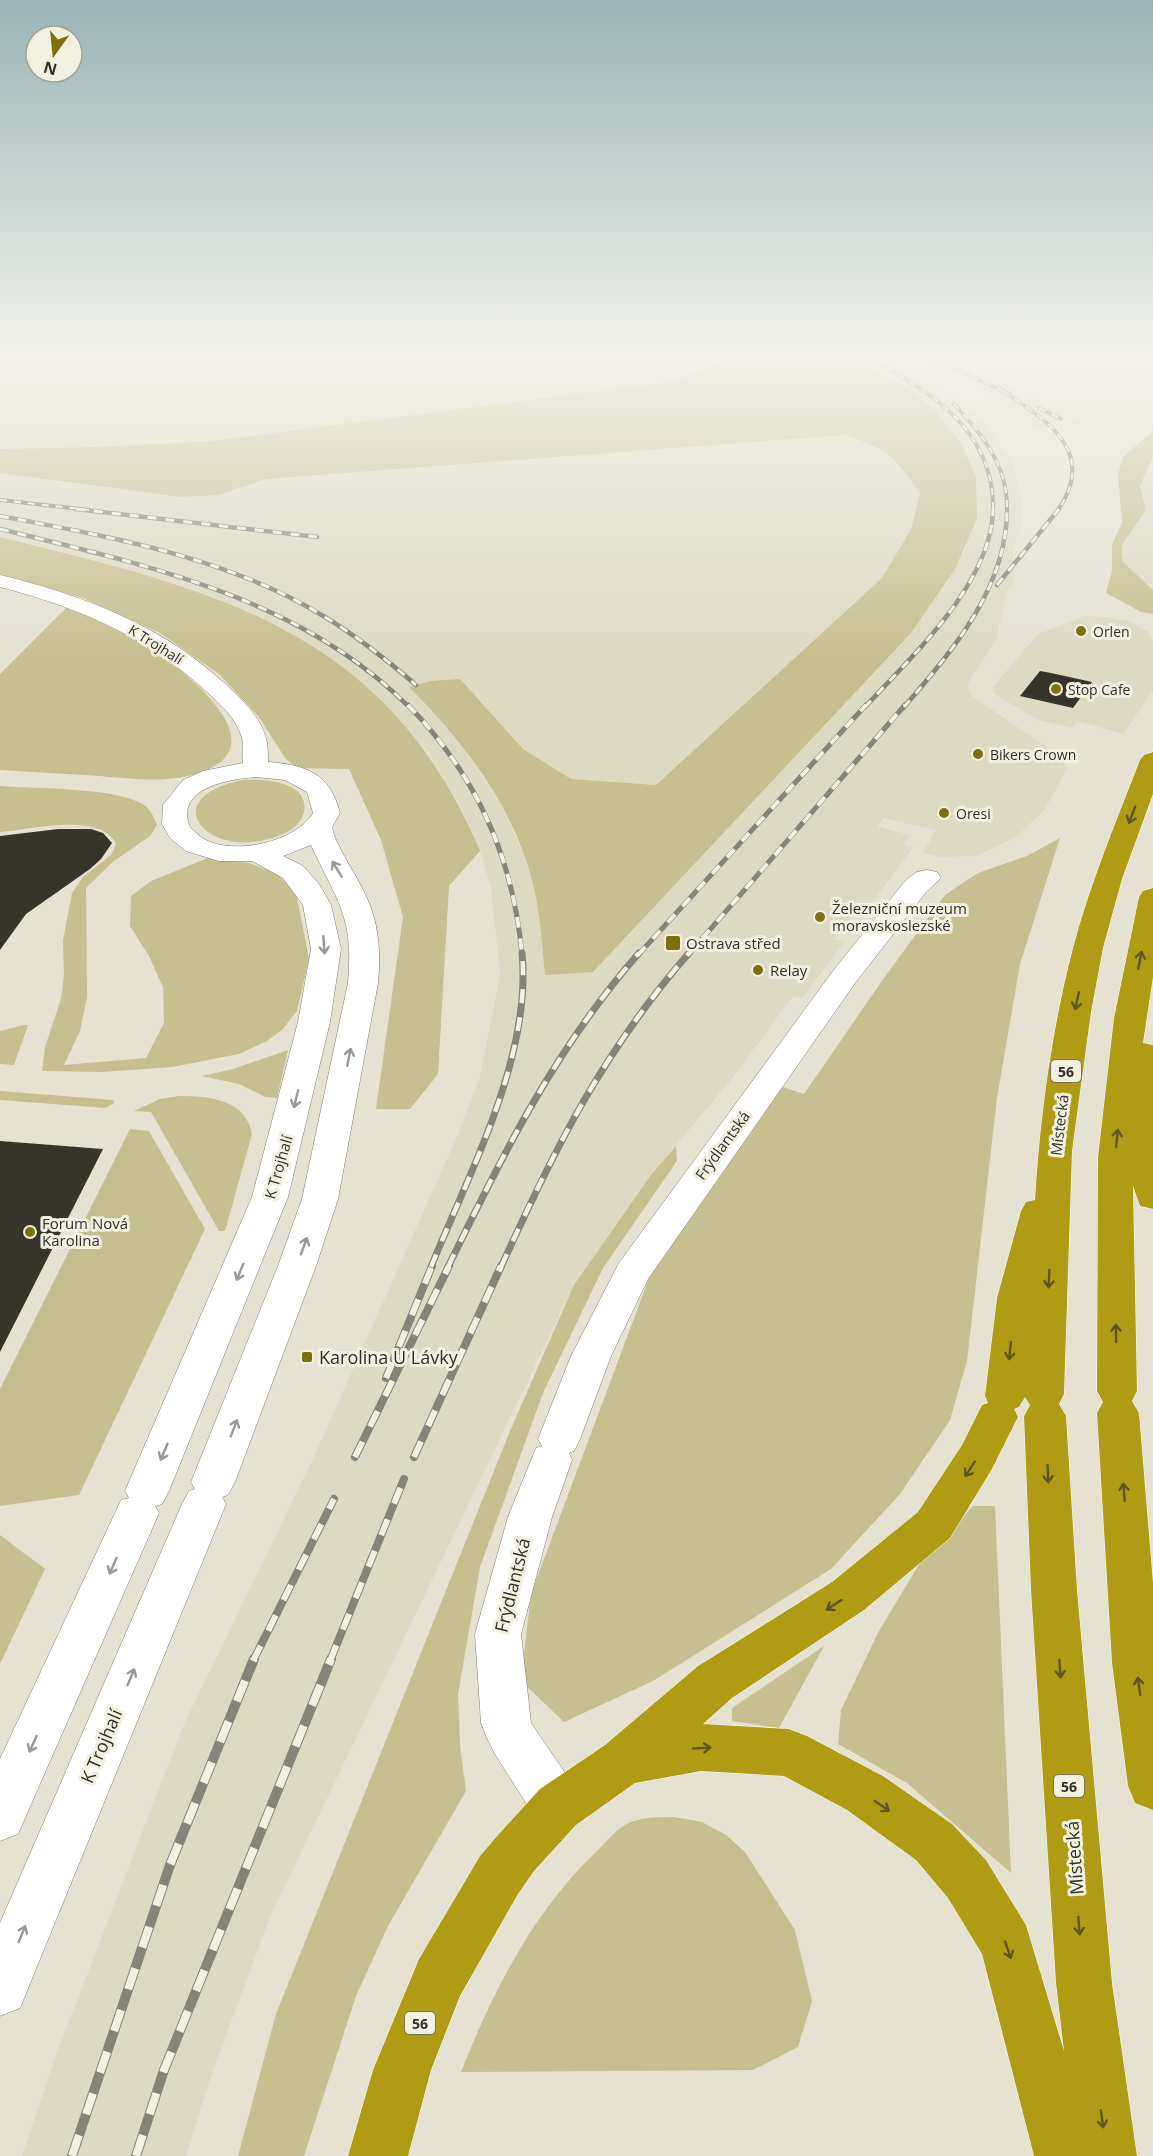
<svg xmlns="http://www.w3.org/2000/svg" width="1153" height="2156" font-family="'Open Sans',sans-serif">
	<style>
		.built { fill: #dddac2 }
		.green { fill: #c6bf8f }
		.building { fill: #373529 }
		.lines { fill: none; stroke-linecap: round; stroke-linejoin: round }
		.street-casing { stroke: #817f71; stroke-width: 1 }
		.highway-casing { stroke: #fff; stroke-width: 1 }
		.street { fill: #fff; fill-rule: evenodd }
		.highway { fill: #af9c14; fill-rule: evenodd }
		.rail-far5-casing { stroke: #858479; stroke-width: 4 }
		.rail-far4-casing { stroke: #858479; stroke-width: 4.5 }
		.rail-far3-casing { stroke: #858479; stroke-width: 5 }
		.rail-far2-casing { stroke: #858479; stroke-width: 7 }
		.rail-far1-casing { stroke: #858479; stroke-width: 8 }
		.rail-casing { stroke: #858479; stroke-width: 10 }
		.rail-far5 { stroke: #f2f0df; stroke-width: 2; stroke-dasharray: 7; stroke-linecap: butt }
		.rail-far4 { stroke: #f2f0df; stroke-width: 3; stroke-dasharray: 9; stroke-linecap: butt }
		.rail-far3 { stroke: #f2f0df; stroke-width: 4; stroke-dasharray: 11; stroke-linecap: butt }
		.rail-far2 { stroke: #f2f0df; stroke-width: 4.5; stroke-dasharray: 14; stroke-linecap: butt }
		.rail-far1 { stroke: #f2f0df; stroke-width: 6; stroke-dasharray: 17; stroke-linecap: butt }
		.rail { stroke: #f2f0df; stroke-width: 8; stroke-dasharray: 22; stroke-linecap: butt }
		.oneway { stroke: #5c5622 }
		.oneway2 { stroke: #989894 }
		.poi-dot { fill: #7e700f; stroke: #f2f0df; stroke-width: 2 }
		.labels { text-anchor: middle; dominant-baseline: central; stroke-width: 6; stroke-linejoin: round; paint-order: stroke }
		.far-poi-label { font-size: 14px; fill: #303029; stroke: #f2f0df; text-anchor: start }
		.far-street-label { font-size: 14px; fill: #303029; stroke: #f2f0df }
		.shield { fill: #f2f0df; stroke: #6a6a60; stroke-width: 1.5 }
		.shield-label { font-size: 14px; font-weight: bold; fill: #303029 }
		.poi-label { font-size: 15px; fill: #303029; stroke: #f2f0df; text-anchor: start }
		.street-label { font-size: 15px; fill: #303029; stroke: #f2f0df }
		.near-poi-label { font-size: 18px; fill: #303029; stroke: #f2f0df; text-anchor: start }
		.near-street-label { font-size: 18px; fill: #303029; stroke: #f2f0df }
	</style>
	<rect width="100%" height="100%" fill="#e5e2d2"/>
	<g class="built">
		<path d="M0 354H730L732 356 676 381 211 441 95 447 0 449Z"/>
		<path d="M846 354H884L938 383 986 423 1013 464 1022 503V523L1013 551 1014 584 1007 592 996 639 967 685 973 697 1056 753 1064 761 1066 771 1045 809 1016 837 977 856 941 857 923 853 936 830 883 818 878 827 910 835 903 845 913 847 877 896 870 903 863 902 835 939 844 942 802 998 793 996 729 1082 651 1175 574 1285 270 1917 209 2082 186 2156H22L56 2055 184 1724 314 1457 458 1134 479 1080 500 975 491 887 480 851 462 809 425 748 290 632 209 595 160 579 0 537V473L181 497 218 495 266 479 847 435 883 449 900 465 920 494 911 529 882 578 656 785 571 779 523 749 460 679 410 687 459 741 500 803 520 846 533 883 540 923 593 972 911 633 955 569 967 545 920 398 887 375Z"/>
		<path d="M891 354 945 356 1087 424 1034 428 986 391Z"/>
		<path d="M1153 456V590L1123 562 1121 546 1146 510 1140 486Z"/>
		<path d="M1088 615 1129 621 1149 632 1153 642V691L1123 734 1077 721 1072 728 1038 720 993 693V687L1038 634Z"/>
	</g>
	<g class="green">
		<path d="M730 354H846L904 386 935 410 963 446 976 478 977 519 955 569 911 633 593 972 545 975C542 944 540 913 533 884 514 807 464 742 409 687L431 681 460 679 523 749 571 779 656 785 882 578 911 529 920 494C895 456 889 451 846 435L266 479 218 495 181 497 0 473V449L95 447 211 441 676 381 731 356Z"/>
		<path d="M1153 431V456L1140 486 1146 510 1121 546 1123 562 1153 590V614L1141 612 1106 593 1112 571V545L1122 522 1118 475 1123 457Z"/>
		<path d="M0 537C214 590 386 628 480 851L449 886 438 1074 410 1109H376L403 917 381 840 349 769 297 768 285 758 259 717 219 674 160 633 83 598 0 575Z"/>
		<path d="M67 607C94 619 120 630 145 645 178 665 280 742 204 771 171 784 135 779 100 776 67 774 33 772 0 770V674Z"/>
		<path d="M244 780C263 779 310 781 304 812 301 825 289 832 278 836 208 863 152 797 244 780Z"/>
		<path d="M0 786C38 789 108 787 141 803 149 807 154 817 157 825L150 836 114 861 86 888 87 997 80 1031 64 1065 146 1058 164 1023 163 987 149 956 130 926 131 896 151 881 208 858 249 863 277 874 296 893 309 959 297 1011 282 1030 267 1041 239 1054 172 1067 102 1072 42 1071 45 1047 61 999 64 975 63 940 72 893 83 877 111 855 116 844C101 811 30 830 0 832Z"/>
		<path d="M1060 838 1020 964 997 1098 967 1361 950 1420 900 1494 831 1569 653 1681 564 1722 521 1681 531 1594 654 1265 777 1085 804 1094 884 978 945 895 978 873 1027 856Z"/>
		<path d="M24 1025H28L14 1065 0 1064V1031Z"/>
		<path d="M288 1050 277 1098 266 1097 239 1084 202 1076 233 1069Z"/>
		<path d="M0 1091 113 1100 114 1103 106 1108 0 1100Z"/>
		<path d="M179 1096C208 1096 246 1099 252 1134L225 1231H219L151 1112 134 1111 160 1099Z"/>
		<path d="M130 1129 149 1131 205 1229 79 1495 0 1506V1389Z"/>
		<path d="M676 1146 677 1161 603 1268 543 1393 480 1567 458 1694 460 1746 466 1791 388 1926 356 1996 304 2156H238L276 2014 510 1431 574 1285 651 1175Z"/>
		<path d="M973 1506H995L1011 1873 907 1783 838 1744 841 1710 879 1631 918 1566Z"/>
		<path d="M0 1535 45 1569 0 1664Z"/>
		<path d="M824 1646 779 1728 732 1721V1708Z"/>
		<path d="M674 1817 702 1822 726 1835 745 1852 795 1930 812 2001 798 2047 753 2070 461 2072C493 1991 534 1910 598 1850 606 1842 615 1831 625 1825 638 1817 659 1817 674 1817Z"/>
	</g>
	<g class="building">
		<path d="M1040 671 1051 673 1092 682 1073 708 1020 696Z"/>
		<path d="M58 829H91L103 833 112 843 101 859 90 869 26 914 0 950V836Z"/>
		<path d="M0 1141 103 1149 0 1352Z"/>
	</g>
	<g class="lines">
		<defs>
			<g id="street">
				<path d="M0 575C82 595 159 624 222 681 238 695 258 714 265 735 268 743 268 753 268 762 306 765 330 773 340 813L332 827 334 835C342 855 355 873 364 892 379 921 381 952 378 983L338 1199 316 1266 235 1482 228 1495 222 1497 226 1504 20 2008 0 2016V1923L182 1504 189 1491 195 1489 191 1482 278 1266 302 1199 348 983C354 915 337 902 311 845L283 856 303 866 319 884 331 905 341 949 330 1022 288 1197 169 1491 162 1504 155 1506 159 1513 18 1834 0 1841V1759L115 1513 121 1500 129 1498 125 1491 252 1197 298 1022 311 949 303 905 283 878 252 861H219L186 851 170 838 162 824 163 805 183 780 203 771 243 763C243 754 244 744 241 735 236 718 220 704 207 692 149 637 77 607 0 587ZM256 777 285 780 307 792 313 813C296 842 234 856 204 839 199 836 194 831 190 827 174 788 229 779 256 777Z"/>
				<path d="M927 870 937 872 941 878 926 892 855 983 648 1279 611 1356 580 1439 574 1451 569 1453 572 1460 552 1517 521 1634 531 1723 576 1789 584 1807 576 1825 558 1832 540 1825 495 1754 487 1738 481 1723 475 1634 508 1517 536 1448 542 1446 538 1439 571 1356 619 1263 833 971 906 880 917 872Z"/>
			</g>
			<g id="highway">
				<path d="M1153 752V794L1122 879 1103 948 1091 1012 1072 1151 1064 1394 1059 1404 1066 1416 1077 1590 1112 1983 1137 2156H1034L982 1954 948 1898 916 1860 847 1810 784 1776 701 1771 635 1783 576 1825 534 1871 518 1894 460 1996 431 2070 408 2156H348L373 2070 419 1959 480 1856 498 1835 540 1789 605 1745 698 1666 832 1582 918 1512 962 1445 982 1405 988 1403 985 1396 997 1298 1021 1211 1026 1202 1035 1200C1040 1116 1052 1029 1073 948 1090 884 1116 822 1140 760L1144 755ZM1025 1397 1030 1405 1024 1416 1031 1590 1056 1983 1064 2051 1026 1925 986 1860 952 1824 883 1776 807 1736 789 1729 703 1724 732 1698 864 1610 950 1538 992 1469 1018 1417 1014 1409 1019 1407Z"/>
				<path d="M1153 888V977L1143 1043 1153 1045V1209L1140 1206 1133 1186 1137 1391 1132 1401 1139 1413 1153 1583V1810L1135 1803 1128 1786 1112 1663 1097 1413 1103 1402 1097 1391 1098 1157 1114 1018 1139 897 1143 891Z"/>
			</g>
		</defs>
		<use href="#street" class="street-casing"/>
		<use href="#highway" class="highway-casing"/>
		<use href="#street" class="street"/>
		<use href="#highway" class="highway"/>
		<defs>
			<g id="rail-far5">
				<path d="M860 354C925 387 995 428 993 510"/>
				<path d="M920 354 1010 394"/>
				<path d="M1003 391C1047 420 1098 452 1058 510"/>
				<path d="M954 404C983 435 1008 466 1007 510"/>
				<path d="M1039 408 1061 419"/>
				<path d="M0 500 89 510"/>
			</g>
			<g id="rail-far4">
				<path d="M76 509 317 537"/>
				<path d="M0 516C110 537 228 557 325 617 358 637 387 660 416 685"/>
				<path d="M0 529C145 565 300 597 409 707"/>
				<path d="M997 585 1059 509"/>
				<path d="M865 707C912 656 992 583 993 509"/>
				<path d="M904 707C953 650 1007 588 1007 509"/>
			</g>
			<g id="rail-far3">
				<path d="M408 705C477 776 513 857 522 955"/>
				<path d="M638 955 866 705"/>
				<path d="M688 955 905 705"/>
			</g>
			<g id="rail-far2">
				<path d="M431 1267C469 1173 532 1057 522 953"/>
				<path d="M448 1267C503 1154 555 1049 639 953"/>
				<path d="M501 1267C555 1148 602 1053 689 953"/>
			</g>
			<g id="rail-far1">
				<path d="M386 1378 432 1266"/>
				<path d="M355 1457 449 1266"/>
				<path d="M414 1457 501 1266"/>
				<path d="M253 1661 334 1499"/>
				<path d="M330 1661 404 1479"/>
			</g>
			<g id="rail">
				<path d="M72 2156 170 1865 254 1659"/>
				<path d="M136 2156 164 2070 331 1659"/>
			</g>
		</defs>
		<use href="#rail-far5" class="rail-far5-casing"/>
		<use href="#rail-far4" class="rail-far4-casing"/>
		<use href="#rail-far3" class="rail-far3-casing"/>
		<use href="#rail-far2" class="rail-far2-casing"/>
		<use href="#rail-far1" class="rail-far1-casing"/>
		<use href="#rail" class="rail-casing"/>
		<use href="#rail-far5" class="rail-far5"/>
		<use href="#rail-far4" class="rail-far4"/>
		<use href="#rail-far3" class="rail-far3"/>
		<use href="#rail-far2" class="rail-far2"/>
		<use href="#rail-far1" class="rail-far1"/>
		<use href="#rail" class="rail"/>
	</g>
	<defs><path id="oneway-shaft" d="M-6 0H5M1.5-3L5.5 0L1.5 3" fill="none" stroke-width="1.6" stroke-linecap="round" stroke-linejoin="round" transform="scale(1.5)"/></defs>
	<g class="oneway">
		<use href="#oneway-shaft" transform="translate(1132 815) rotate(111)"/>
		<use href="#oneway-shaft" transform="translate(1140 960) rotate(-79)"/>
		<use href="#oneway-shaft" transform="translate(1077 1001) rotate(102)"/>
		<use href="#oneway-shaft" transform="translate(1117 1138) rotate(-84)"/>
		<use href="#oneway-shaft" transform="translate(1049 1279) rotate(93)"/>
		<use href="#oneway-shaft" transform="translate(1116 1333) rotate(-91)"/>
		<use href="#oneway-shaft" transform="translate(1010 1351) rotate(96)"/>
		<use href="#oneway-shaft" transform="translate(970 1469) rotate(123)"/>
		<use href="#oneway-shaft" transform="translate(1048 1474) rotate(87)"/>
		<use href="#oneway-shaft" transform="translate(1124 1492) rotate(-94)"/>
		<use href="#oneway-shaft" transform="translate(834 1605) rotate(147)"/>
		<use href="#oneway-shaft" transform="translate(1060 1669) rotate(86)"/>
		<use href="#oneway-shaft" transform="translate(1139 1686) rotate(-98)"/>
		<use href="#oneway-shaft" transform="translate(702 1748) rotate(-3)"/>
		<use href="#oneway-shaft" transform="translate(882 1806) rotate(35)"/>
		<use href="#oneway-shaft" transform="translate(1079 1926) rotate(86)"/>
		<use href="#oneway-shaft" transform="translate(1008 1950) rotate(71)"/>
		<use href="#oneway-shaft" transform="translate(1102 2119) rotate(82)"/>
	</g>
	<g class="oneway2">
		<use href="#oneway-shaft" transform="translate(337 869) rotate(-121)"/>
		<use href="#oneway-shaft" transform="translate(324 945) rotate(86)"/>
		<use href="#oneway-shaft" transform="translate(349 1057) rotate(-79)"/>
		<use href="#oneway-shaft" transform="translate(296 1099) rotate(104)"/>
		<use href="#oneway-shaft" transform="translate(304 1246) rotate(-70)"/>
		<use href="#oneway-shaft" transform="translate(240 1272) rotate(112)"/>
		<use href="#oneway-shaft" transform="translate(234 1428) rotate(-69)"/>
		<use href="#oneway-shaft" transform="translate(164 1452) rotate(113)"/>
		<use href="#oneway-shaft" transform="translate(113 1566) rotate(114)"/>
		<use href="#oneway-shaft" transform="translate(131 1677) rotate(-67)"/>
		<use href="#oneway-shaft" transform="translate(33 1744) rotate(114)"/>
		<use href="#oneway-shaft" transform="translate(22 1934) rotate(-68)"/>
	</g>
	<linearGradient id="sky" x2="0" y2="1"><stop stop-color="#98b4b5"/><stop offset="0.54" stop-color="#f3f2eb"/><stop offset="1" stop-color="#f3f2eb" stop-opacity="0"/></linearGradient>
	<rect width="1153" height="655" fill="url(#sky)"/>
	<g class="poi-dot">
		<circle cx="1081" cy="631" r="6"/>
		<circle cx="1056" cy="689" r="6"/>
		<circle cx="978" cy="754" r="6"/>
		<circle cx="944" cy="813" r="6"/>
		<circle cx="820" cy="917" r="6"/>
		<rect x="665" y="935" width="16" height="16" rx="3"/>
		<circle cx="758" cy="970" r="6"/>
		<circle cx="30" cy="1232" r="6"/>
		<rect x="301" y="1351" width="12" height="12" rx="3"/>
	</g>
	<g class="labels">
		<g class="far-poi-label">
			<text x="1093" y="631">Orlen</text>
			<text x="1068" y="689">Stop Cafe</text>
			<text x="990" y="754">Bikers Crown</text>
			<text x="956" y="813">Oresi</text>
		</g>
		<g class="far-street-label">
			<text transform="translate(156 644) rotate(32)">K Trojhalí</text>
		</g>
		<g class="shield">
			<rect x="1051" y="1060" width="30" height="22" rx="4.5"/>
			<rect x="1054" y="1775" width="30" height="22" rx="4.5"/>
			<rect x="405" y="2012" width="30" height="22" rx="4.5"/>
		</g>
		<g class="shield-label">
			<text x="1066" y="1071">56</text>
			<text x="1069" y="1786">56</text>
			<text x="420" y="2023">56</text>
		</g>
		<g class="poi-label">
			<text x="832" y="908">Železniční muzeum<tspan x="832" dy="17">moravskoslezské</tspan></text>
			<text x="686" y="943">Ostrava střed</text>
			<text x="770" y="970">Relay</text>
			<text x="42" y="1223">Forum Nová<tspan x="42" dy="17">Karolina</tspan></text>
		</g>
		<g class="street-label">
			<text transform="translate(1059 1125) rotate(-83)">Místecká</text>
			<text transform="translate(722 1145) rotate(-54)">Frýdlantská</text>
			<text transform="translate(278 1167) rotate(-74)">K Trojhalí</text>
		</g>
		<g class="near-poi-label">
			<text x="319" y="1357">Karolina U Lávky</text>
		</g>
		<g class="near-street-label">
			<text transform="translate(512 1585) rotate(-76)">Frýdlantská</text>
			<text transform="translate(101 1746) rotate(-67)">K Trojhalí</text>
			<text transform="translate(1074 1858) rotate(-94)">Místecká</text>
		</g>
	</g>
	<g transform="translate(54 54) rotate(195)"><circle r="28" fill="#f2f0df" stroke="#a4a396" stroke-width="1.5"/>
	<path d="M0-4.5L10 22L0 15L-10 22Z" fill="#7e700f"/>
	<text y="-9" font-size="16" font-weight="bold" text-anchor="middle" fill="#303029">N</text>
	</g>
</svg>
